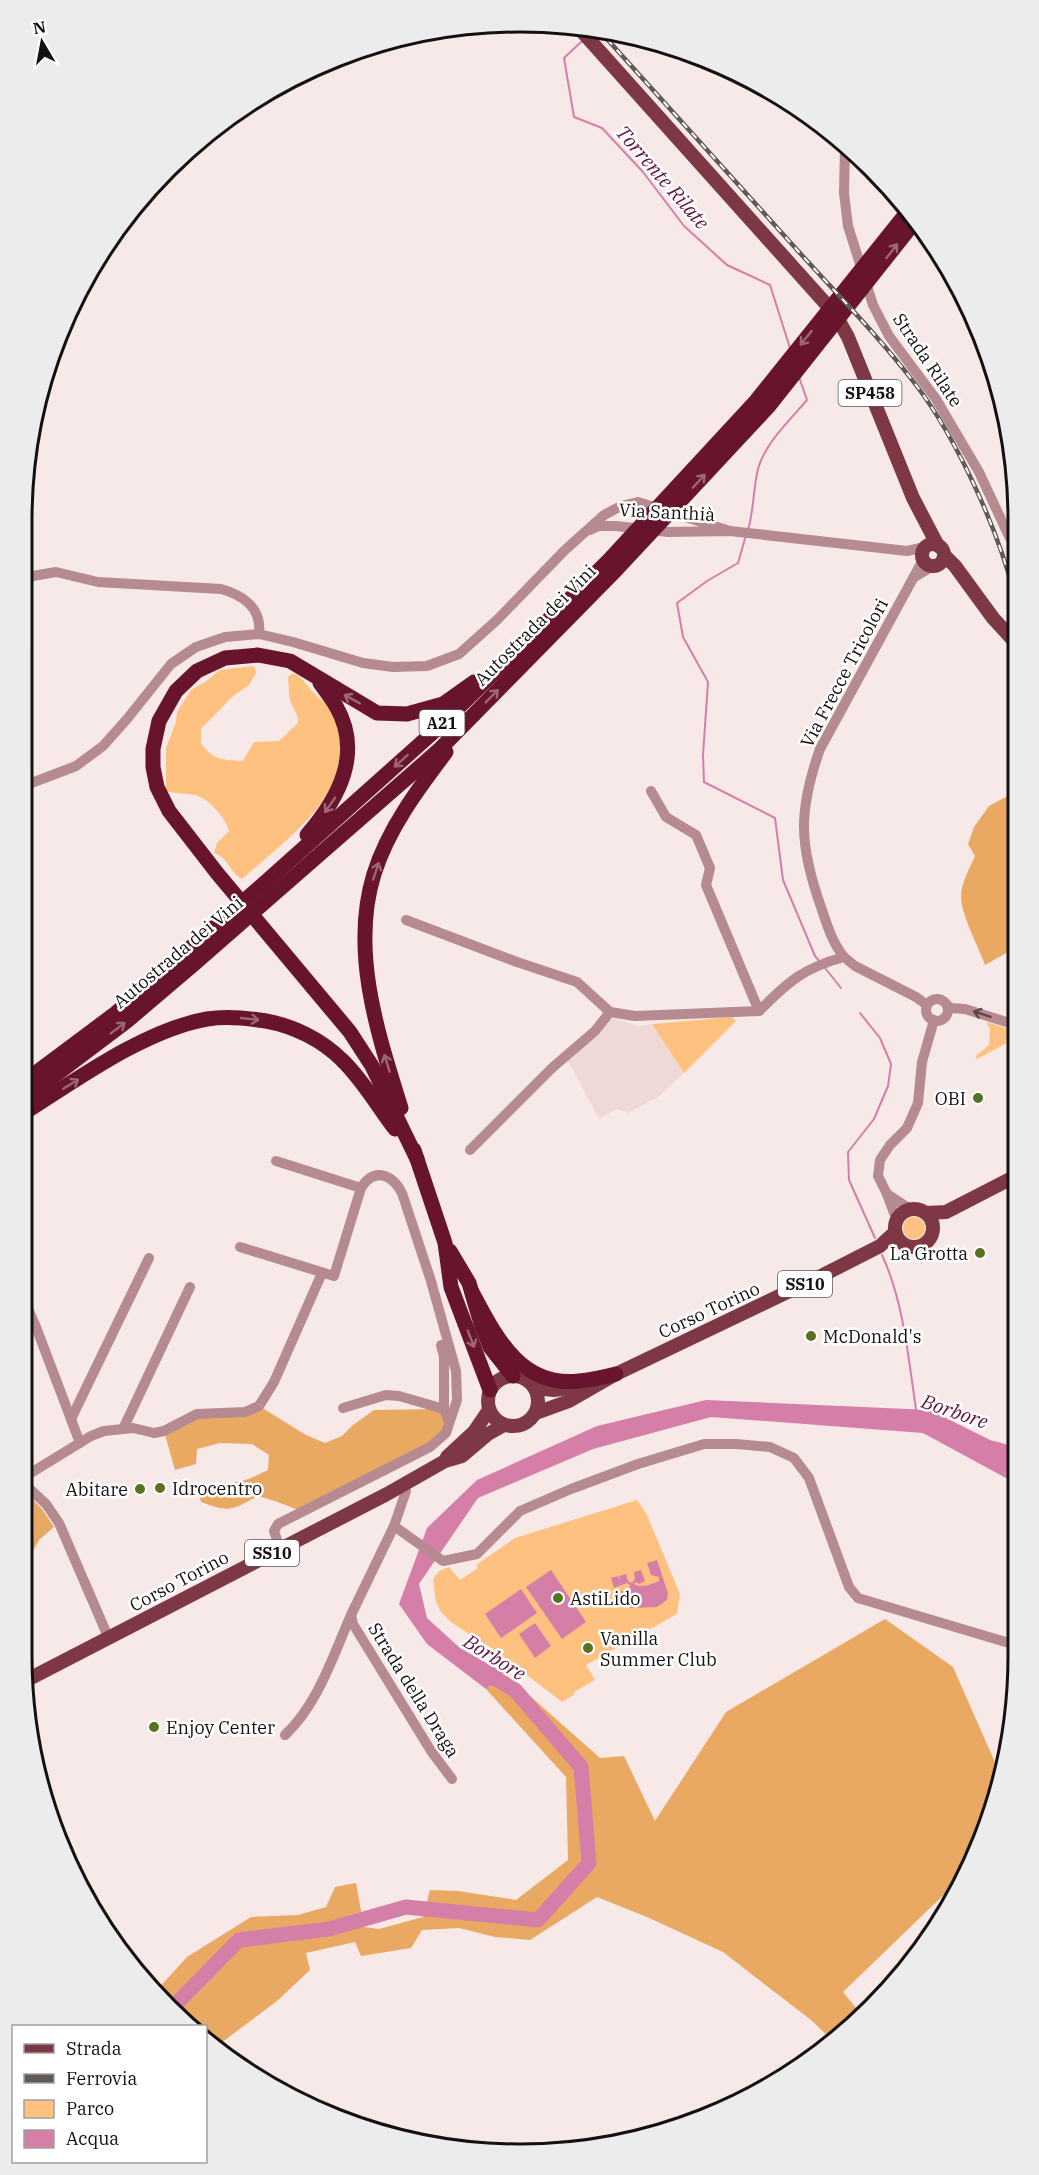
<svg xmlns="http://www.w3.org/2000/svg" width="1039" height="2175" font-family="'IBM Plex Serif',serif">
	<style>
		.built { fill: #efd9d6 }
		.green { fill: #fec17f }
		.forest { fill: #eaa962 }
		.water { fill: #d57fa8 }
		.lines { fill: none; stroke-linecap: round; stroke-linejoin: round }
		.stream { stroke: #d57fa8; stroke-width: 2 }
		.river { stroke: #d57fa8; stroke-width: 15 }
		.minor { stroke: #b58a90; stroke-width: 10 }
		.major { stroke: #7e3745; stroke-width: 14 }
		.highway { stroke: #68142c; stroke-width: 15 }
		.rail-casing { stroke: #605958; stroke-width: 4.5 }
		.rail { stroke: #fff; stroke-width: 2; stroke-dasharray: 7; stroke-linecap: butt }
		.oneway { stroke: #9d6676 }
		.oneway2 { stroke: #5d474a }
		.poi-dot { fill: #597122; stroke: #fff; stroke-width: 2 }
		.labels { text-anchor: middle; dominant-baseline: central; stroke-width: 5; stroke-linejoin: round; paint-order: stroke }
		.shield { fill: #fff; stroke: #5b5858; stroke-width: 1.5 }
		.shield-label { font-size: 16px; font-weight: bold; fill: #151110 }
		.street-label { font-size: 18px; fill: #151110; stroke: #fff }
		.poi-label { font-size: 18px; fill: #151110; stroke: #fff; text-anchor: start }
		.water-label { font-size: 20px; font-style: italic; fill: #621641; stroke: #fff }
		.rim { fill: none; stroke: #151110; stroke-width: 3 }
	</style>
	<rect width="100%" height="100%" fill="#f7e9e7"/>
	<path class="built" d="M609 1017 639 1026 652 1024 684 1073 658 1097 627 1113 617 1109 599 1119 567 1059Z"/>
	<g class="green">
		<path d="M252 666 255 667 256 673 249 685 233 696 201 729V743C214 761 223 760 243 761L254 742 279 741 298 723C298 714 294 710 291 703 288 695 289 685 288 677L293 673 299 676C304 681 308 687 314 693 319 699 330 705 333 712 367 785 289 837 242 879 230 873 229 858 214 853L217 843 229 831C227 820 210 800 198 796 189 793 176 794 166 791V748L176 722 177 712 191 690 205 682 220 670Z"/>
		<path d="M732 1017 736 1021 684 1073 652 1024Z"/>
		<path d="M986 1022 1016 1031V1038L977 1059 976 1056 989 1045 990 1029Z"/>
		<circle cx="914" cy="1228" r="11"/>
		<path d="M637 1500 647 1515 680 1594 677 1614 586 1665 595 1680 574 1692 575 1694 562 1702 493 1649 452 1623 441 1612 436 1602 433 1579 439 1571 449 1567 460 1580 478 1568 476 1565 515 1538Z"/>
	</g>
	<g class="forest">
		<path d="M1015 792V948L985 965C979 948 961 914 961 897 961 883 970 868 975 856L968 844 974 827 989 806Z"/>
		<path d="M259 1406 306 1435 325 1443 342 1436 353 1425 374 1410 437 1409 449 1422 446 1433 301 1511 275 1501 258 1496C232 1510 230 1513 201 1502L198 1491 249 1479 268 1470 269 1455 252 1444 220 1443 197 1449 196 1464 175 1470 164 1431 197 1414Z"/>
		<path d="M21 1488 42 1509 54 1527 39 1540 27 1562 23 1636H21Z"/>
		<path d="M885 1619 953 1667 1001 1776 980 1847 959 1880 843 1992 862 2015 833 2041 811 2020 723 1952 647 1917 597 1897 530 1940 495 1937 459 1928 422 1930 411 1948 361 1956 355 1942 306 1953 310 1970 277 2001 217 2046 206 2035V2026H196L157 1990 187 1957 251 1917 298 1915 326 1907 335 1887 356 1883 364 1927 379 1929 423 1917 430 1890 458 1891 516 1900 568 1860 566 1777 486 1689 504 1673 600 1758 624 1756 655 1821 726 1712Z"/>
	</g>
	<g class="water">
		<path d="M706 1400 930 1410 990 1440 1017 1447V1484L923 1433 711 1417 593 1449 478 1498 419 1584 427 1618 460 1648 504 1673 486 1689 427 1644 399 1604 427 1528 477 1480 597 1426Z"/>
		<path d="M657 1560 668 1593 667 1600 657 1607 631 1608 627 1604V1599L620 1596 622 1590 628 1594 630 1585 627 1583 614 1588 611 1578 618 1576 620 1582 619 1576 626 1574 628 1581 632 1583 635 1579 634 1572 641 1570 645 1581 639 1584 636 1582 634 1584C642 1589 651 1584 659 1581V1577L651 1575 647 1563Z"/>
		<path d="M551 1570 586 1622 562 1639 526 1587Z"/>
		<path d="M521 1589 537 1613 501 1638 485 1614Z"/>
		<path d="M535 1623 551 1646 535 1658 519 1634Z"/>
	</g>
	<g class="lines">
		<g class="stream">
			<path d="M581 42 564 58 574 117 602 128 643 172 684 226 727 265 770 285 790 348"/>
			<path d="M748 530C754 510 753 489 758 469 765 443 790 420 807 400L799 377"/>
			<path d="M746 535 738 563 707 581 677 603 683 637 708 682 703 755 704 782 775 818 783 880 815 956 820 962"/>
			<path d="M825 968 841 988"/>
			<path d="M860 1013 880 1038 891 1064 888 1086 874 1119 848 1152 849 1180 875 1238"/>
			<path d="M882 1255C904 1303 908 1357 916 1409"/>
		</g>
		<path class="river" d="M174 2006 239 1940 329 1929 406 1907 538 1920 589 1863 581 1767 515 1690 479 1670"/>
		<g class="minor">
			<path d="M845 146 844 193 848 226 873 305 889 336 936 399 979 472 1014 547"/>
			<path d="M590 530 599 526H616L668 532 730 531 907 551 925 547"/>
			<path d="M21 578 56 572 98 582 221 589C243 595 262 608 259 634"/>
			<path d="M913 578 933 566"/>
			<path d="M21 787 76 766 103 746 127 719 171 664 196 647 225 637 259 634 293 642 363 663 393 667 427 666 459 654 497 620 565 550 604 515 621 506 638 502 730 531"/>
			<path d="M651 791 666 817 696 835 710 868 706 885 759 1011"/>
			<path d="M406 920 517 962 577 982 610 1012 635 1016 759 1011C788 982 803 968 844 957L855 966 916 997 927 1005"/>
			<path d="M844 957C832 942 827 925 821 907 799 845 798 811 820 749L923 560"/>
			<circle cx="937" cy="1010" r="11"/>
			<path d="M947 1005 951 1008 965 1009 1016 1025"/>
			<path d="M470 1150 552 1068 595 1031 610 1012"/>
			<path d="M276 1161 361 1188"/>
			<path d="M887 1194 878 1176 880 1160 890 1145 907 1128 918 1103 922 1062 934 1020"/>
			<path d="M898 1216 894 1213 887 1194 910 1209"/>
			<path d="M240 1247 334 1276 361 1188C374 1167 392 1174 402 1193L431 1281 456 1371 457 1400 446 1433 430 1447 278 1524 274 1531 280 1549"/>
			<path d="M21 1293 36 1327 80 1443"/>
			<path d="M441 1345 444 1357V1409"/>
			<path d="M343 1408 386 1395 399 1396 444 1409 449 1422"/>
			<path d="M71 1419 149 1258"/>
			<path d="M123 1429 190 1287"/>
			<path d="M21 1479 91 1436 104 1431 133 1428 154 1433 164 1431 197 1414 245 1412 259 1406 274 1382 322 1273"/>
			<path d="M21 1481 46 1504 59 1523 109 1639"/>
			<path d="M403 1485 406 1491 394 1526 351 1615 353 1624 431 1751 452 1779"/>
			<path d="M394 1526 443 1561 477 1554 520 1511 571 1489 638 1464 704 1444H736L770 1447 794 1458 809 1478 849 1587 858 1598 1009 1643 1018 1640"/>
			<path d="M285 1735C318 1704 333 1656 351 1615"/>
		</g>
		<g class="major">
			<path d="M578 27 835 314 848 337 913 498 938 546"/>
			<circle cx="933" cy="555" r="11"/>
			<path d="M944 555 955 566 993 618 1014 641"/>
			<circle cx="914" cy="1228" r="19"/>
			<path d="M926 1213 946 1212 1016 1176"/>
			<circle cx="513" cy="1401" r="25"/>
			<path d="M535 1388 554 1390 580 1386"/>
			<path d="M536 1413 569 1401 616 1374 823 1275 880 1246 895 1232"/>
			<path d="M447 1457 474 1432 489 1410"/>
			<path d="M25 1681 387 1494 445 1461 462 1456 488 1434 504 1425"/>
		</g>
		<g class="highway">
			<path d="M307 835C339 798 363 753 336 706 331 698 325 690 320 683"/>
			<path d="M21 1084 116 1013 268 880 429 736 575 594 609 560 756 401 909 210"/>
			<path d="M21 1101 127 1021 194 964 439 750 616 570 768 407 917 219"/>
			<path d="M401 1108C378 1034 350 951 374 874 388 829 418 789 446 752"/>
			<path d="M21 1115C75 1081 144 1030 207 1019 226 1016 247 1018 266 1021 294 1026 322 1040 342 1060 363 1080 378 1107 395 1129"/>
			<path d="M414 1150 445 1243 451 1287 490 1390"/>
			<path d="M417 1159 372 1066 350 1032 217 873 169 811 157 787 153 767V749L159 721 176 691 197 671 225 658 258 655 290 661 377 713 407 714 443 704 474 682"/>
			<path d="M450 1251 469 1283 482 1327 490 1347 513 1376"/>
			<path d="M472 1292C495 1335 520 1388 579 1381 592 1380 604 1377 616 1374"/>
		</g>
		<defs>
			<path id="rail" d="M598 29C662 100 726 171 790 242 832 289 878 335 916 385 957 439 998 529 1014 594"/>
		</defs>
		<use href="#rail" class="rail-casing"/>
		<use href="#rail" class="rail"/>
	</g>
	<defs><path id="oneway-shaft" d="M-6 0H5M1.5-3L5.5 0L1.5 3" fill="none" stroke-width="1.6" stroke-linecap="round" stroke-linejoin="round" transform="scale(1.5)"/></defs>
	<g class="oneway">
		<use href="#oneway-shaft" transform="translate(892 251) rotate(-52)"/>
		<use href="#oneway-shaft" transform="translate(806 338) rotate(129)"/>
		<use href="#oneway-shaft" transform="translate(699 481) rotate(-47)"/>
		<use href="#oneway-shaft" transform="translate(492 696) rotate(-45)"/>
		<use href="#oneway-shaft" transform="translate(352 699) rotate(-151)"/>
		<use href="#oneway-shaft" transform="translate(401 761) rotate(138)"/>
		<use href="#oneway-shaft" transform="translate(330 805) rotate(125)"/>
		<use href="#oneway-shaft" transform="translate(376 871) rotate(-71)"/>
		<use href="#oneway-shaft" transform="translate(250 1019) rotate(6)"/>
		<use href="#oneway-shaft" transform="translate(118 1028) rotate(-37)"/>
		<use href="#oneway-shaft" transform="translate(387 1063) rotate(-107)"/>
		<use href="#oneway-shaft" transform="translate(71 1084) rotate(-32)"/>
		<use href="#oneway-shaft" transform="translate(471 1339) rotate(69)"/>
	</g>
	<use class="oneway2" href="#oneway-shaft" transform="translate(982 1014) rotate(-162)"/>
	<g class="poi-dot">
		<circle cx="978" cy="1098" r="6"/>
		<circle cx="980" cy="1253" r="6"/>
		<circle cx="811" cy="1336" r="6"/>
		<circle cx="160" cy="1488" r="6"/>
		<circle cx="140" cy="1489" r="6"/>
		<circle cx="558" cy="1598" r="6"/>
		<circle cx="588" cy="1648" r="6"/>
		<circle cx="154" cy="1727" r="6"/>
	</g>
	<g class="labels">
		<g class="shield">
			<rect x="838.5" y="380" width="63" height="26" rx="4.5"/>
			<rect x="419.5" y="710" width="45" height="26" rx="4.5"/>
			<rect x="778" y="1271" width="54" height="26" rx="4.5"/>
			<rect x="245" y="1540" width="54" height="26" rx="4.5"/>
		</g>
		<g class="shield-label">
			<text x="870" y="393">SP458</text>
			<text x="442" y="723">A21</text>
			<text x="805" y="1284">SS10</text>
			<text x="272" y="1553">SS10</text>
		</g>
		<g class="street-label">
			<text transform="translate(928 360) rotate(56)">Strada Rilate</text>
			<text transform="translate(667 512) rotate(3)">Via Santhià</text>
			<text transform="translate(535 625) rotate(-45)">Autostrada dei Vini</text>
			<text transform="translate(844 673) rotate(-62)">Via Frecce Tricolori</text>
			<text transform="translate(178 952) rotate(-40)">Autostrada dei Vini</text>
			<text transform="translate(709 1310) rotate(-25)">Corso Torino</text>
			<text transform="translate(179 1581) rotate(-28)">Corso Torino</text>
			<text transform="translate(414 1690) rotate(58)">Strada della Draga</text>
		</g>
		<g class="poi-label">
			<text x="966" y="1098" text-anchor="end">OBI</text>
			<text x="968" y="1253" text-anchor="end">La Grotta</text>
			<text x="823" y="1336">McDonald's</text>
			<text x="172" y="1488">Idrocentro</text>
			<text x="128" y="1489" text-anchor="end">Abitare</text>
			<text x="570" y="1598">AstiLido</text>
			<text x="600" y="1638">Vanilla<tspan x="600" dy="21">Summer Club</tspan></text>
			<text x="166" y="1727">Enjoy Center</text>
		</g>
		<g class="water-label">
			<text transform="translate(663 177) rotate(49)">Torrente Rilate</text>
			<text transform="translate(955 1411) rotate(19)">Borbore</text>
			<text transform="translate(495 1657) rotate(32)">Borbore</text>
		</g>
	</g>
	<path d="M0 0H1039V2175H0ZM520 32H520A488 488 0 0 1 1008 520V1656A488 488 0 0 1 520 2144H520A488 488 0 0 1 32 1656V520A488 488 0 0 1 520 32Z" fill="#ececec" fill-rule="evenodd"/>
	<path class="rim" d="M520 32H520A488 488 0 0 1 1008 520V1656A488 488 0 0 1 520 2144H520A488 488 0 0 1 32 1656V520A488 488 0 0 1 520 32Z"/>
	<rect x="12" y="2025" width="195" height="138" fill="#ffffff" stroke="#a1a09f" stroke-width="1.5"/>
	<rect x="24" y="2044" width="30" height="9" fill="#7e3745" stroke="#a1a09f" stroke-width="1.5"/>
	<text x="66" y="2055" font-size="18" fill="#151110">Strada</text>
	<rect x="24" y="2074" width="30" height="9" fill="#605958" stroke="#a1a09f" stroke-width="1.5"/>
	<text x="66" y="2085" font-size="18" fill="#151110">Ferrovia</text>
	<rect x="24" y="2100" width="30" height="18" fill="#fec17f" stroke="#a1a09f" stroke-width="1.5"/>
	<text x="66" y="2115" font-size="18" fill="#151110">Parco</text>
	<rect x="24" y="2130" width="30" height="18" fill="#d57fa8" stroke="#a1a09f" stroke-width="1.5"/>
	<text x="66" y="2145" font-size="18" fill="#151110">Acqua</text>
	<g transform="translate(42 42) rotate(350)" stroke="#ffffff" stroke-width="4.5" paint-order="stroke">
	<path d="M0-4.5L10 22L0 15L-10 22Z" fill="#151110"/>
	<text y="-9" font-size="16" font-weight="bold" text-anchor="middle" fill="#151110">N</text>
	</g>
</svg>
